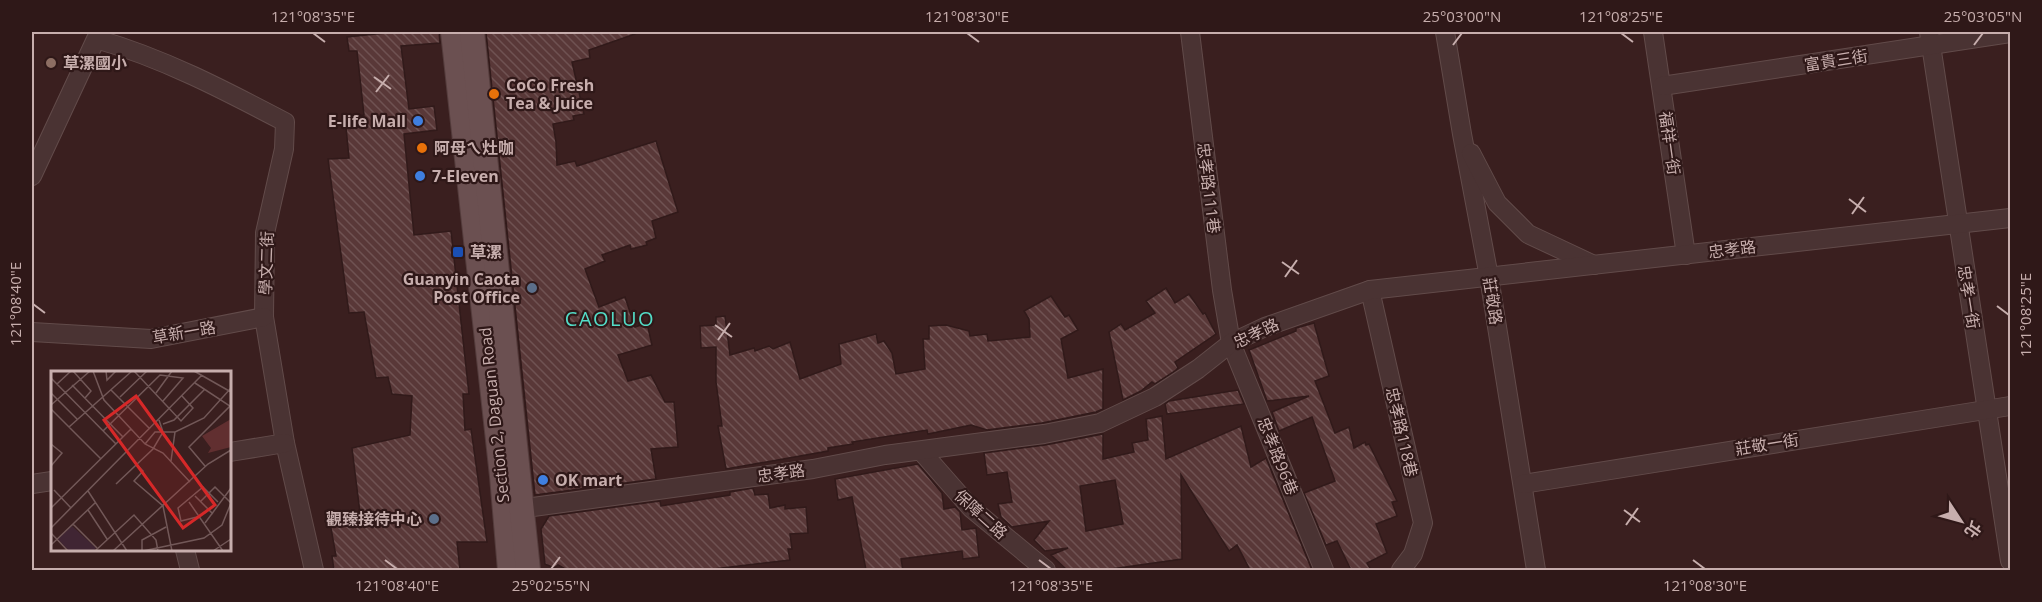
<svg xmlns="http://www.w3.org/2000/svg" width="2042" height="602" font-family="'Open Sans','Noto Sans TC',sans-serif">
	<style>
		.building { fill: url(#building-back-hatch); stroke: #311a1a; stroke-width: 1.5; fill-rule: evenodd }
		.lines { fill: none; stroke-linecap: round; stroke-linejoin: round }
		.minor-casing { stroke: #624b4a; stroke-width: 20 }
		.major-casing { stroke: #543c3c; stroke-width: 26 }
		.minor { stroke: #4a3333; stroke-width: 18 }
		.major { stroke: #6b5051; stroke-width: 24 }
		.ticks { fill: none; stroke: #c7aead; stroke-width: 2 }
		.education-dot { fill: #8d6e63; stroke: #2f1818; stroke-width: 2 }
		.food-dot { fill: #e8710a; stroke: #2f1818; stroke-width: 2 }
		.shop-dot { fill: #3f7fe0; stroke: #2f1818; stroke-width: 2 }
		.transit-dot { fill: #1a4fb4; stroke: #2f1818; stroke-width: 2 }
		.service-dot { fill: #5c6f8a; stroke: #2f1818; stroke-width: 2 }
		.labels { text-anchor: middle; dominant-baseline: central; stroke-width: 4.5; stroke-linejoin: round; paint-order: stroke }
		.street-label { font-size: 16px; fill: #c7aead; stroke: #2f1818 }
		.poi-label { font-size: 16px; font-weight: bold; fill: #c7aead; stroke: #2f1818; text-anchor: start }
		.quarter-label { font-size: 20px; letter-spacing: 1.5px; fill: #53dcc7; stroke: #2f1818 }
		.inset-road { fill: none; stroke: #725858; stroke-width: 1.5 }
		.view { fill: #d62828; fill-opacity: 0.15; stroke: #d62828; stroke-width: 3 }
		.inset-edge { fill: none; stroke: #c7aead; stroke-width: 3 }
		.neatline { fill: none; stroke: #c7aead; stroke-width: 2 }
		.ticks-label { font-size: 15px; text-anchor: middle; fill: #c7aead }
	</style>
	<defs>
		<pattern id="building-back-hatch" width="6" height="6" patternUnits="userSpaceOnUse" patternTransform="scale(1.5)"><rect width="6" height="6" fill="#593838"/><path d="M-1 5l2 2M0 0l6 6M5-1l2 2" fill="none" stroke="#6f5252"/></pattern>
	</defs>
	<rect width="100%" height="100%" fill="#3a1f1f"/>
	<g class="building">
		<path d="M395 32H439L440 43 401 46 409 109 434 106 437 130 404 134 414 235 451 231 469 394H463L465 430 471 429 487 542H457L460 570H334L332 556H336L329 517 360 513 352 448 410 435 412 396 392 394 388 377 376 378 364 312 349 313 328 159 349 158 345 117 364 115 357 51H349L347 37Z"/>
		<path d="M486 32H635V34L589 50 590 58 572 62 584 114 573 116 574 120 553 124 556 142 557 165 575 161 577 166 656 141 678 212 652 221 656 238 646 242 647 245 631 249 630 245 602 255 605 261 585 269 599 307 625 297 635 327 647 323 652 345 618 355 628 381 651 375 665 402H674L678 447 651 449 656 479 535 495Z"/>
		<path d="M1166 288 1175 303 1189 294 1203 314 1205 313 1216 334 1175 362 1178 368 1175 371 1155 384 1152 382 1141 391 1123 400 1109 332 1121 324 1125 330 1155 313 1146 301Z"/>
		<path d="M1051 296 1065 317 1069 315 1078 330 1061 339 1068 378 1103 369V409L1096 412 1042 423 987 430 971 425 928 434 927 430 852 442 853 444 828 448V451L726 469 718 426H722L716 382V347L701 348 700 326 716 325V317L725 316 730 355 754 348 755 351 769 346 773 349 790 342 800 379 841 364 839 344 876 334 878 343 884 341 892 353 896 374 925 369 923 339H929V326L946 325 969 331 970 336 987 334 988 341 1030 337 1029 319 1024 311Z"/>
		<path d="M1314 323 1329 376 1315 381 1335 433 1349 427 1354 448 1365 442 1366 445 1369 444 1397 501 1392 502 1397 516 1376 524 1387 553 1367 563 1371 570H1351L1337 541 1326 545 1304 493 1335 481 1312 417 1279 431 1272 412 1309 396 1267 401 1249 350 1296 331V328Z"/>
		<path d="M1238 390 1244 404 1167 414 1165 404 1169 401Z"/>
		<path d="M1162 416 1166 459 1241 426 1251 467 1266 458 1312 570H1250L1237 545 1229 551 1181 475 1182 559 1104 570H1067L1051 555 1068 548 1045 551 1034 540 1049 521 1012 527 1001 517 998 504 1012 502 1007 472 987 475 984 453 1045 445 1103 434V459L1134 452 1132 443 1148 440 1146 419ZM1115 480 1123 524 1086 531 1080 486Z"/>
		<path d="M918 464 942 493 944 509 955 507 960 512 962 530 976 528 979 557 963 559 962 551 901 559 903 570H866L852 497 838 500 835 479Z"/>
		<path d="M753 488 755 495 768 494 770 508 785 505V509L806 507 808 533 790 534 792 549H788L790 560 705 570H567L558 565 554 568 545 564 541 529 549 516 660 501 661 506 730 495V492Z"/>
	</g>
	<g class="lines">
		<defs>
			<g id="minor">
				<path d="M1190 32 1222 290 1231 343 1324 570"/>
				<path d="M1445 32 1462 134 1489 277 1536 570"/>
				<path d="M1653 32 1686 255"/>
				<path d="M1929 32 2010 561"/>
				<path d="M1662 86 2010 33"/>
				<path d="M1471 153 1497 203 1528 234 1594 265"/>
				<path d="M32 176 96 39C163 58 224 90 285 122L284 149 265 233 264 317 285 443 314 570"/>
				<path d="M1370 290 1423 523 1413 554 1401 570"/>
				<path d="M32 332 151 339 264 317"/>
				<path d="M921 451 971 508 1046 570"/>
				<path d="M230 452 285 443"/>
				<path d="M32 484 52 481"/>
				<path d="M1523 484 2010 406"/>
				<path d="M511 510 813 469 885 455 1044 434 1100 423 1155 397 1198 369 1231 343 1265 327 1370 290 2010 218"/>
				<path d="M185 550 190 570"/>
			</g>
			<g id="major">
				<path d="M453 32 502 476 510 570"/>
				<path d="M472 32 528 570"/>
			</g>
		</defs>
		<use href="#minor" class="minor-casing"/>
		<use href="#major" class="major-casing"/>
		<use href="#minor" class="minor"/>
		<use href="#major" class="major"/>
	</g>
	<path class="ticks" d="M313 33 325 42M967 33 979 42M1621 33 1633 42M1453 45 1462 33M1974 45 1983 33M374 77 391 89M376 92 389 75M1849 199 1866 212M1852 214 1864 197M1282 262 1299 274M1285 277 1297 260M33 304 45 313M1997 306 2009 315M715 325 732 337M718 340 730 323M1624 510 1640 522M1626 525 1638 508M385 560 397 569M1039 560 1051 569M1693 560 1705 569M551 569 560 557"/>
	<circle class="education-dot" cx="51" cy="63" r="6"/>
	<g class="food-dot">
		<circle cx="494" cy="94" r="6"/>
		<circle cx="422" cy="148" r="6"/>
	</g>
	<g class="shop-dot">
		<circle cx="418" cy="121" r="6"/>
		<circle cx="420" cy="176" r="6"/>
		<circle cx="543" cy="480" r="6"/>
	</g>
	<rect class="transit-dot" x="452" y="246" width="12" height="12" rx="3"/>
	<g class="service-dot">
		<circle cx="532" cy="288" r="6"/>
		<circle cx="434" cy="519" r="6"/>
	</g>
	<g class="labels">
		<g class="street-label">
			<text transform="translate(1836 60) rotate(-9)">富貴三街</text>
			<text transform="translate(1670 143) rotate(82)">福祥一街</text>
			<text transform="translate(1209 188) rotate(83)">忠孝路111巷</text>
			<text transform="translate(1732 249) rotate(-7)">忠孝路</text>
			<text transform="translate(266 263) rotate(-88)">學文二街</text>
			<text transform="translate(1969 297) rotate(81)">忠孝一街</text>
			<text transform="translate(1493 301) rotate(81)">莊敬路</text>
			<text transform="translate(184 332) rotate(-10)">草新一路</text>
			<text transform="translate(1256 333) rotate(-25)">忠孝路</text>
			<text transform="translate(494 415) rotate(-96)">Section 2, Daguan Road</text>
			<text transform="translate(1402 432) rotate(77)">忠孝路118巷</text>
			<text transform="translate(1767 444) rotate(-9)">莊敬一街</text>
			<text transform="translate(1278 456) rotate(68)">忠孝路96巷</text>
			<text transform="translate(781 473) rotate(-8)">忠孝路</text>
			<text transform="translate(981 514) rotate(42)">保障二路</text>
		</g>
		<g class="poi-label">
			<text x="63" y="63">草漯國小</text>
			<text x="506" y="85">CoCo Fresh<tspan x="506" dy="18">Tea &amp; Juice</tspan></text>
			<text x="406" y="121" text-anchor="end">E-life Mall</text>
			<text x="434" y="148">阿母ㄟ灶咖</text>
			<text x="432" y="176">7-Eleven</text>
			<text x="470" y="252">草漯</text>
			<text x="520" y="279" text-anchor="end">Guanyin Caota<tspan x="520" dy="18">Post Office</tspan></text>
			<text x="555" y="480">OK mart</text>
			<text x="422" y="519" text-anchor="end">觀臻接待中心</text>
		</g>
		<g class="quarter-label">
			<text x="610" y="318">CAOLUO</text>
		</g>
	</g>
	<g transform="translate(51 371)">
		<rect width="180" height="180" fill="#3a1f1f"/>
		<path d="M21 155 45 177 42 180H18L7 168Z" fill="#402533"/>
		<path d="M180 48V76L157 82 160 77 151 65Z" fill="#612f30"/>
		<path class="inset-road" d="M22 0 40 20 34 27M42 0 53 29 94 73 112 82 139 111M55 0 56 9 65 0M83 0 130 50 142 37 131 25M143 0 180 21M0 7 65 73M144 12 179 35 138 76 154 95M6 13 20 0M21 14 72 66M60 19 99 58M0 22 26 48M105 22 121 0M69 26 96 0M0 34 39 0M0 38 50 88M112 53 123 49 154 18M18 56 81 0M52 60 109 4 132 7 112 30M0 73 11 82 0 95M94 73 104 61H112L108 49M120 90 124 61 153 47 180 17M86 94 92 100 83 110 112 135 121 180M65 113 102 78 112 61H124M3 119 20 137M37 120 76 180M144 125 162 143M150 130 164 116 180 132M138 131 172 180M0 137 80 58M37 139 56 168M150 145 130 150 127 137 152 116 167 131M154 152 180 117M22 153 46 177M0 157 151 4M0 162 17 180M0 174 45 131M44 180 83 144 105 169 107 180M62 180 157 93 180 79M91 180V169L115 156M92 180 153 167 171 154 180 132M162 180 180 168"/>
		<path class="view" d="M85 25 164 134 132 157 53 49Z"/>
		<rect width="180" height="180" class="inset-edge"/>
	</g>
	<rect width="2042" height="602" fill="none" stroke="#2f1818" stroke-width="66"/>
	<g transform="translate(1961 521) rotate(126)" stroke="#2f1818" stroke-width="4.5" paint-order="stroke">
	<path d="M0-4.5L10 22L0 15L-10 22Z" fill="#c7aead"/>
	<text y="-9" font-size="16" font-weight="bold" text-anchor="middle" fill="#c7aead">北</text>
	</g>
	<rect x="33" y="33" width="1976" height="536" class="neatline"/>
	<g class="ticks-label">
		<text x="313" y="22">121°08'35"E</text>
		<text x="967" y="22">121°08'30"E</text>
		<text x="1462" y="22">25°03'00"N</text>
		<text x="1621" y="22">121°08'25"E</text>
		<text x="1983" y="22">25°03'05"N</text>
		<text transform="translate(16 304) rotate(-90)" y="5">121°08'40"E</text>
		<text transform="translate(2026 315) rotate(-90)" y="5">121°08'25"E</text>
		<text x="397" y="591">121°08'40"E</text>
		<text x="551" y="591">25°02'55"N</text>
		<text x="1051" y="591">121°08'35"E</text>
		<text x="1705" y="591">121°08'30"E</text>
	</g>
</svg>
